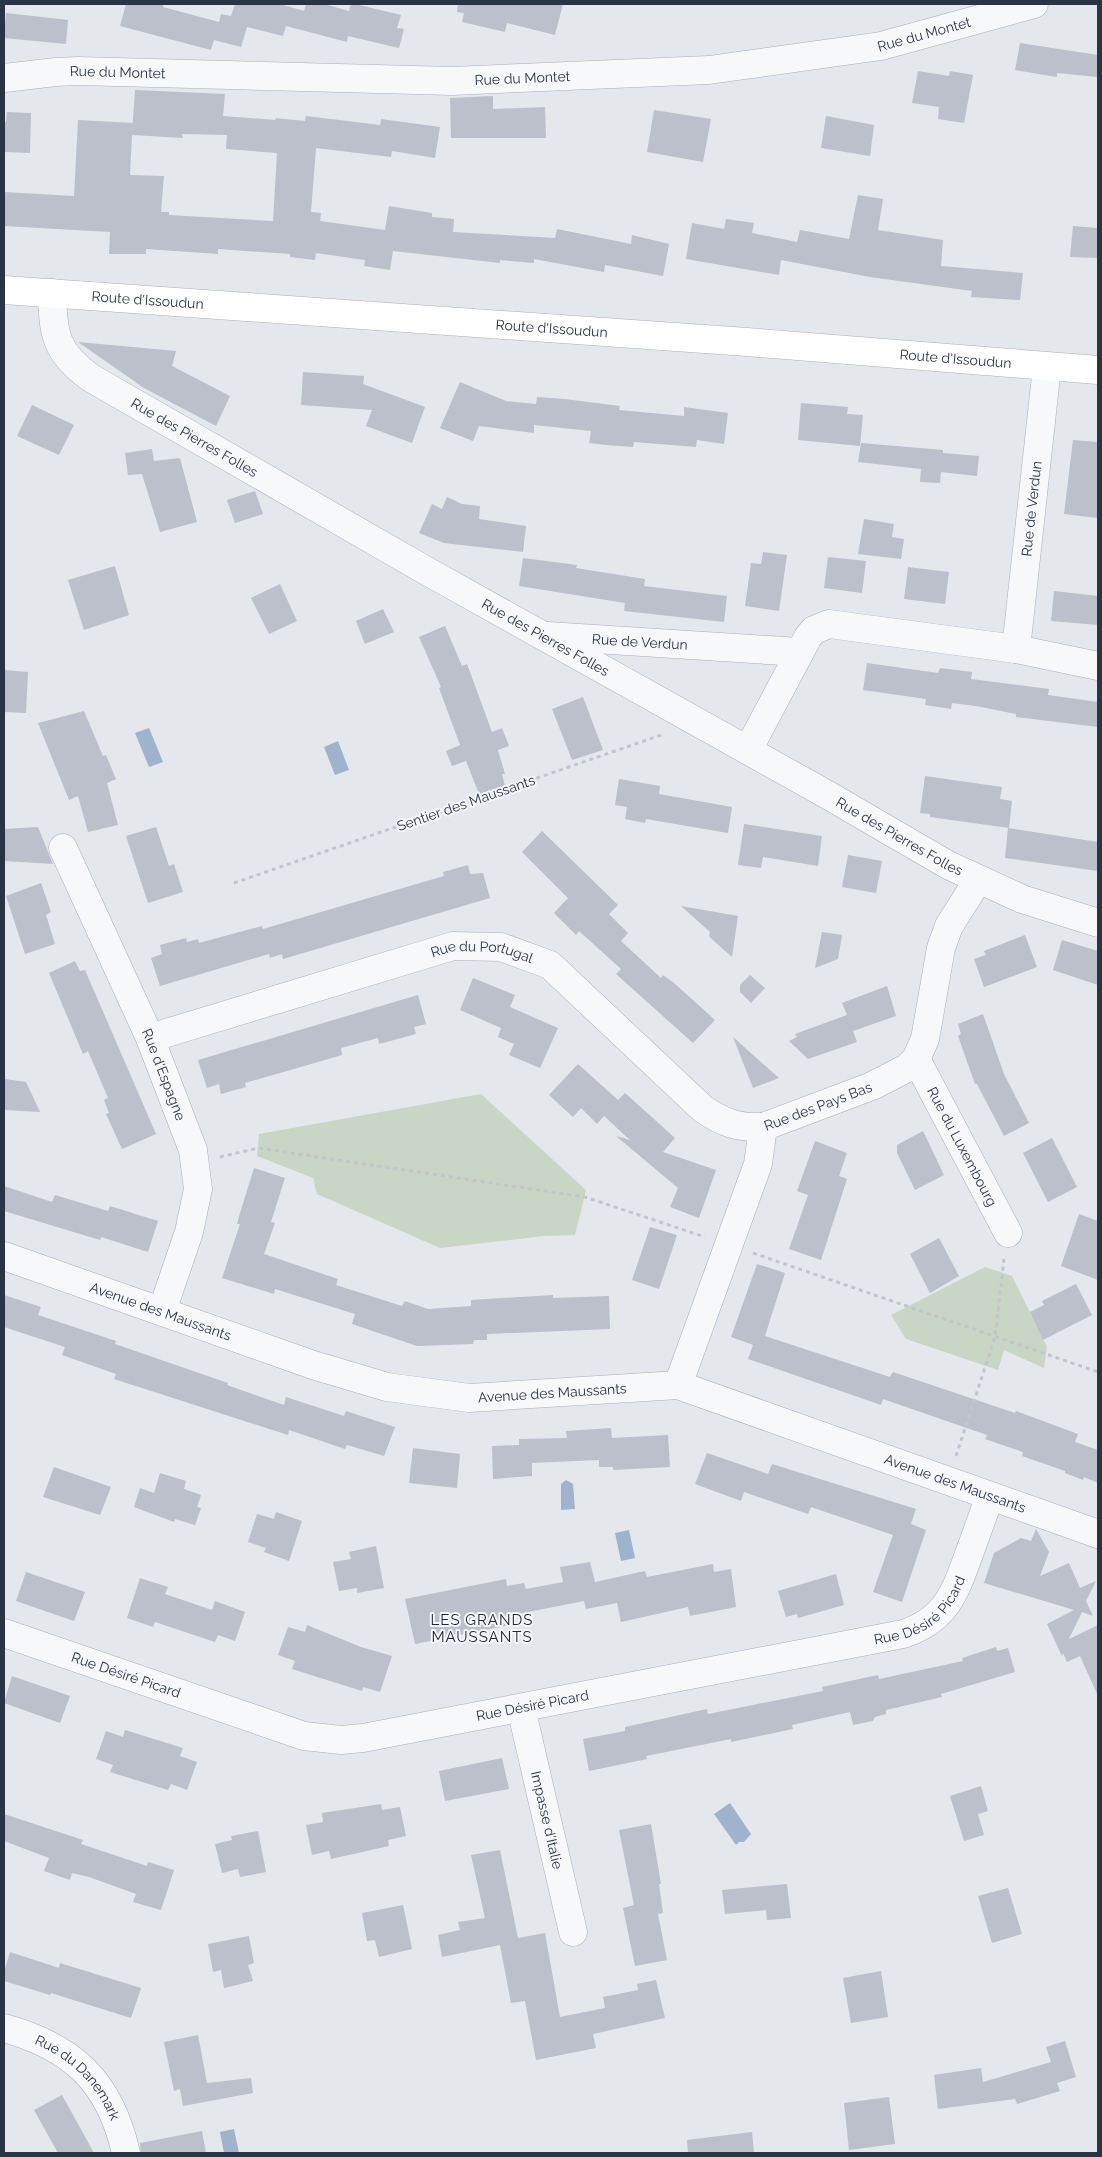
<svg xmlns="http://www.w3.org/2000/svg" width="1102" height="2157" font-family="Raleway,sans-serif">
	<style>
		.green { fill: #c9d6c5 }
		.water { fill: #9fb4cc }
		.building { fill: #bbc0ca; fill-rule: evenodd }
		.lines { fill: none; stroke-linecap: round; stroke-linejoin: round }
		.street-casing { stroke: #a9aeb7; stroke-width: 29 }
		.secondary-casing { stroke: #a9aeb7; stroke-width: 29 }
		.path { stroke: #c2c5cb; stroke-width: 3; stroke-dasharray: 4 4; stroke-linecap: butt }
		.street { stroke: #f7f8fa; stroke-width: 28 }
		.secondary { stroke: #fff; stroke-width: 28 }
		.labels { text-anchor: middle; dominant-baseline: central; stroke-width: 4; stroke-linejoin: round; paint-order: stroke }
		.street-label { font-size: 14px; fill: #2b3445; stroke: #f4f6f9 }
		.neighbourhood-label { font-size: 15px; letter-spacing: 1px; fill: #1d2536; stroke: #f4f6f9 }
	</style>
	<rect width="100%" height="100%" fill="#e4e7ec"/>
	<g class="green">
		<path d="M481 1094 586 1190 575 1235 544 1236 440 1248 317 1194 313 1178 257 1156 259 1134Z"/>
		<path d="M985 1267 1012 1276 1047 1347 1044 1368 1004 1350 998 1370 906 1339 891 1315Z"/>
	</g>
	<g class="water">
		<path d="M149 728 163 762 149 767 135 733Z"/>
		<path d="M338 741 349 770 335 775 324 747Z"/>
		<path d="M566 1480 573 1484 575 1509 561 1510V1484Z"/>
		<path d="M629 1530 635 1558 621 1561 615 1533Z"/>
		<path d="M730 1803 751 1834 744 1842H739L736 1845 714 1814Z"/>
		<path d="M234 2129 239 2153H224L220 2132Z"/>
	</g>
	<g class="building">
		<path d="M126 4H164L163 7 219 22 221 14 231 16 235 4H280L304 11 306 4H324L349 11 351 4H355L401 15 397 28 404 29 399 48 348 36 347 42 286 26 283 36 247 27 241 47 214 40 211 50 120 26Z"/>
		<path d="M458 4H563L555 35 507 23 505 32 462 22 464 13 457 12Z"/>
		<path d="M6 13 68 20 66 44 4 38Z"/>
		<path d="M1020 43 1098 55V77L1057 73V77L1015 70Z"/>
		<path d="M918 71 949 76 950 71 973 75 964 123 938 119 939 107 912 103Z"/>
		<path d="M135 90 225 94 223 116 276 120 275 118 305 121 306 116 380 125 381 119 440 127 435 158 392 151 391 157 316 148 311 212 321 213 320 221 385 230 389 206 432 213V217L454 219 453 232 555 238 557 229 631 244 632 235 669 244 663 276 605 265 604 272 534 259V263L500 260V263L393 251 390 270 364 266 365 260 316 253 315 260 290 257V254L218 249V254L146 249V254H109L110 232 4 226V192L74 196 78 120 133 123 132 134ZM182 134 227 135 226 149 277 153 273 221 169 215V212H161L164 176 130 175 132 135 183 138Z"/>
		<path d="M493 96V109L545 107 546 138H451L450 98Z"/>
		<path d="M654 110 711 119 703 162 647 152Z"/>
		<path d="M7 112 31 113 30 153 4 152V122H6Z"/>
		<path d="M826 116 874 125 870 156 821 148Z"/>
		<path d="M858 195 883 199 878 230 943 240 941 266 1023 273 1020 300 971 297 972 291 870 277 781 260 779 275 686 259 692 223 724 229 726 219 754 223 752 233 797 242 800 230 849 239Z"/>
		<path d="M1073 226 1098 228V258L1070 257Z"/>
		<path d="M78 342 176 351 172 366 230 396 216 426 144 388Z"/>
		<path d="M303 372 364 376 363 384 425 407 412 443 366 426 372 410 301 405Z"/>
		<path d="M460 382 506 401 536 404 537 397 565 399 620 406 619 410 684 416V407L728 413 724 444 697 440 696 447 634 442 633 447 606 445 589 443 591 431 534 425V433L479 426 473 441 440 428Z"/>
		<path d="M801 403 848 407 847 414 863 415 860 446 798 440Z"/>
		<path d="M32 405 74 425 59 455 17 436Z"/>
		<path d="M1073 440 1098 442 1097 518 1064 514Z"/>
		<path d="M861 443 943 450V453L979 456 977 476 941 472 940 483 920 482 921 469 858 462Z"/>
		<path d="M152 449 154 461 180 458 197 522 160 532 142 474 128 475 125 453Z"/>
		<path d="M255 491 263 514 235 523 227 500Z"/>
		<path d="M447 497 462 504 480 506 479 519 526 526 523 552 444 543 419 533 432 504 442 509Z"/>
		<path d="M864 519 894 524 892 537 904 539 901 559 858 554Z"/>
		<path d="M763 552 787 555 779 611 745 606 751 563 761 564Z"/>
		<path d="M828 557 866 561 862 593 824 588Z"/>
		<path d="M523 558 577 565 576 568 645 579 644 586 727 596 724 622 624 611 625 603 519 586Z"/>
		<path d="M115 566 129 615 84 630 68 580Z"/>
		<path d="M908 567 949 572 945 604 904 599Z"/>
		<path d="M280 584 297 621 269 634 251 598Z"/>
		<path d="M1054 591 1098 596V625L1051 621Z"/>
		<path d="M383 609 394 632 365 644 356 621Z"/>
		<path d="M445 626 462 666 467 664 492 732 502 728 509 746 498 750 505 774H502L505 786 479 794 466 761 452 766 446 751 460 745 439 688 441 687 419 637Z"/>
		<path d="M867 663 938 673 940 668 972 672 971 679 1049 689 1048 695 1098 702V727L1016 717V714L976 706 952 703 951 709 925 705 926 699 863 690Z"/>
		<path d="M4 670 28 672 26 713 4 712Z"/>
		<path d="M583 697 603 750 572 760 552 709Z"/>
		<path d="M84 711 103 756 106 755 116 779 107 783 118 825 88 832 78 796 69 800 38 723Z"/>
		<path d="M925 776 1002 787 1000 799 1012 801 1009 828 930 817V814L920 813Z"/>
		<path d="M619 779 660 786 659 794 732 807 728 833 646 819 645 823 625 819 627 807 615 805Z"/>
		<path d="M744 824 822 836 818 866 763 857 761 868 738 865Z"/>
		<path d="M38 827 53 864 4 861V829Z"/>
		<path d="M156 827 169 866 174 864 183 892 148 903 126 836Z"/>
		<path d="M1008 828 1098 842V871L1005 858Z"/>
		<path d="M542 831 618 905 609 914 628 933 621 941 661 978 663 975 674 983 715 1020 693 1043 616 974 621 969 579 931 576 935 554 913 568 898 522 852Z"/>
		<path d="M848 855 882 861 876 893 842 887Z"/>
		<path d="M468 865 470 874 483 873 490 898 283 959 282 954 270 958 269 954 160 986 151 958 162 954 160 945 186 938 187 942 198 939 199 943 262 926 263 929 444 876 443 872Z"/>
		<path d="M41 883 51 912 46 915 55 944 25 954 6 896Z"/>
		<path d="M681 906 738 916 732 957 714 941 709 936 710 932Z"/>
		<path d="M822 932 842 935 838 959 815 968Z"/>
		<path d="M1025 935 1037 967 984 987 974 959 986 955 984 951Z"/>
		<path d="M1062 940 1098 951V985L1053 970Z"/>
		<path d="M75 961 80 971 85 970 156 1134 122 1149 106 1114 109 1113 104 1100 108 1098 88 1051 83 1054 49 973Z"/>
		<path d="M750 975 765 988 751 1003 740 992V985Z"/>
		<path d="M473 978 515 995 510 1007 558 1028 540 1068 509 1055 514 1044 498 1037 501 1028 460 1010Z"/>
		<path d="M887 986 896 1016 853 1031 857 1042 808 1059 789 1041 797 1037 795 1034 847 1015 842 1003Z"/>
		<path d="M418 995 426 1024 414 1027 416 1034 379 1044 378 1038 341 1048 342 1055 245 1083 246 1087 221 1094 219 1084 207 1088 198 1060Z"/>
		<path d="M983 1014 1004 1074 1029 1123 1004 1136 977 1084H975L958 1036 961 1034 958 1024Z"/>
		<path d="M733 1037 779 1078 753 1088Z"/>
		<path d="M578 1064 618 1100 625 1093 675 1138 663 1152 716 1170 699 1218 670 1207 678 1188 616 1136 630 1140 604 1116 597 1124 581 1108 573 1117 549 1095Z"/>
		<path d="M5 1079 26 1082 40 1112 4 1110Z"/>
		<path d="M923 1131 944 1175 915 1190 897 1153V1145Z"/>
		<path d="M1052 1138 1077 1187 1048 1202 1023 1153Z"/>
		<path d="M815 1141 847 1153 839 1176 847 1179 821 1260 789 1249 808 1195 797 1191Z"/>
		<path d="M254 1168 285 1178 271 1222 275 1223 264 1254 338 1279 336 1285 402 1306 405 1301 428 1309 471 1306V1300L553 1295V1298L609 1296 610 1329 487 1334V1340H474L473 1344 417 1346 352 1324 355 1314 275 1289 274 1294 222 1278 240 1224H237L240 1213Z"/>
		<path d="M4 1186 52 1202 55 1195 108 1211 110 1206 158 1221 148 1252 101 1237 100 1240 4 1211Z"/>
		<path d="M1079 1214 1098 1221V1280L1061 1266Z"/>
		<path d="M650 1227 677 1235 659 1289 632 1280Z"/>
		<path d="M939 1238 959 1276 930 1293 910 1254Z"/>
		<path d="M757 1264 785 1273 765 1336 890 1377 893 1372 1015 1413 1016 1411 1078 1434 1075 1442 1098 1450V1483L1084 1477 1083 1480 1065 1473V1471L1022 1456 1023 1452 985 1439 987 1435 883 1399 881 1405 748 1359 753 1345 731 1337Z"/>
		<path d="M1076 1284 1092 1315 1043 1340 1030 1312 1044 1305 1042 1301Z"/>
		<path d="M4 1295 41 1307 38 1315 116 1341 115 1344 228 1383 227 1385 284 1405 286 1397 344 1416 346 1411 395 1427 384 1456 347 1445 345 1449 289 1430 288 1435 114 1379 116 1374 62 1355 65 1347 4 1327Z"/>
		<path d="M611 1428 612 1438 668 1435 670 1467 613 1470V1467H599V1460L532 1463V1476L493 1479 492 1446 519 1445V1439L567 1438 566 1431Z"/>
		<path d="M413 1448 460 1454 457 1488 409 1483Z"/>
		<path d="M707 1453 768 1474 772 1464 916 1509 911 1524 926 1530 902 1602 873 1592 893 1535 811 1507 808 1514 744 1492 741 1501 695 1484Z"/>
		<path d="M54 1467 111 1487 100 1515 43 1497Z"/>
		<path d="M160 1473 186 1481 184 1489 201 1495 197 1507 201 1508 195 1525 175 1519 174 1522 134 1507 140 1488 154 1493Z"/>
		<path d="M276 1512 302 1521 289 1561 264 1552 266 1548 248 1542 257 1514 274 1519Z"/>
		<path d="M1036 1529 1049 1552 1040 1576 1069 1563 1080 1588 1096 1581 1086 1601 1093 1616 1082 1612 1069 1639 1098 1625V1696L1080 1656 1067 1662 1063 1653 1062 1656 1047 1624 1074 1610 984 1583 994 1553 1021 1538 1031 1541Z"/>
		<path d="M376 1546 384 1588 357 1593V1588L339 1591 333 1562 351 1559 349 1552Z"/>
		<path d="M590 1562 595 1582 645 1571 647 1577 713 1564 714 1572 731 1569 736 1607 690 1616 688 1607 621 1622 617 1603 586 1609 584 1601 513 1615 515 1624 415 1644 405 1599 506 1579 507 1586 524 1583 526 1589 563 1582 560 1567Z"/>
		<path d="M26 1572 85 1592 74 1621 16 1601Z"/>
		<path d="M836 1574 844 1605 798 1618 797 1614 786 1617 778 1591Z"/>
		<path d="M140 1578 168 1587 165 1594 212 1610 215 1601 245 1612 235 1641 218 1635 215 1642 155 1622 153 1627 127 1618Z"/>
		<path d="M307 1625 361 1647 392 1656 380 1692 363 1687 362 1691 292 1669 295 1661 278 1655 288 1627 305 1632Z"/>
		<path d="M996 1647 997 1651 1008 1648 1015 1672 941 1694 942 1697 886 1710V1714L875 1717 873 1721 853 1725 850 1712 792 1725 793 1729 731 1742V1739L646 1756 647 1759 589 1771 583 1739 625 1731V1727L707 1709 708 1714 823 1691 822 1687 878 1675 879 1679 963 1661 962 1658Z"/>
		<path d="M12 1676 70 1696 60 1723 4 1703Z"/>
		<path d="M125 1730 183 1748 180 1756 197 1762 187 1790 171 1784 168 1790 110 1772 113 1765 96 1759 106 1731 123 1737Z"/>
		<path d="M502 1758 509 1789 445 1801 439 1771Z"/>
		<path d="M981 1786 988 1811 978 1814 984 1835 964 1841 950 1796Z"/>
		<path d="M381 1804 382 1810 400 1807 406 1836 388 1840 389 1846 331 1859 329 1851 312 1855 306 1825 323 1822 322 1813Z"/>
		<path d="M4 1814 83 1840 81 1844 147 1866 148 1862 174 1870 161 1910 133 1902 136 1894 89 1877 72 1873 70 1880 44 1871 49 1858 4 1841Z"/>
		<path d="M651 1824 661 1884H659L663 1913 658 1914 667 1960 635 1966 623 1908 634 1905 619 1830Z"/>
		<path d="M258 1831 266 1872 240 1877 238 1869 222 1873 215 1844 232 1840 231 1836Z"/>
		<path d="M500 1850 518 1938 545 1933 560 2017 605 2008 603 1997 638 1990 637 1984 656 1980 665 2018 593 2034 596 2048 536 2060 525 2001 511 2003 500 1945 442 1957 438 1935 460 1930 458 1922 485 1918 471 1855Z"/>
		<path d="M787 1884 791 1918 767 1920 766 1910 725 1914 722 1890Z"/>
		<path d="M1008 1888 1022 1934 992 1943 978 1896Z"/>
		<path d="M403 1905 412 1949 379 1957 375 1940 367 1941 362 1913Z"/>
		<path d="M249 1936 254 1963 248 1965 253 1981 224 1988 221 1970 213 1972 208 1944Z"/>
		<path d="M10 1952 59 1968 60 1963 141 1988 131 2018 51 1993 50 1995 4 1981V1972Z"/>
		<path d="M881 1971 888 2017 851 2023 843 1978Z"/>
		<path d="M198 2035 207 2083 251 2078 253 2093 183 2106 180 2089 174 2091 164 2042Z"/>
		<path d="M1065 2041 1076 2077 1057 2083 1060 2091 1017 2104 1015 2099 938 2109 934 2075 981 2068 983 2082 1051 2062 1046 2047Z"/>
		<path d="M62 2095 94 2153H58L34 2110Z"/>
		<path d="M889 2097 895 2144 849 2150 844 2103Z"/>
		<path d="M202 2131 206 2153H141L140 2143Z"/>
		<path d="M752 2132 754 2153H688L687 2140Z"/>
	</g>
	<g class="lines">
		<defs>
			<g id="street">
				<path id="s1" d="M4 78 56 72 78 71 452 81 709 70 881 46 1034 4"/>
				<path id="s2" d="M52 293C53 335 56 353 91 378L425 570 826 794 948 865 1022 899 1098 923"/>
				<path id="s3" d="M548 636 799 652"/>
				<path id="s4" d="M1016 649 1047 367"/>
				<path d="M748 750 808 637 814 630 829 624 1016 649 1098 666"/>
				<path id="s5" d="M63 848 150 1038 193 1150 198 1189 189 1232 162 1311"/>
				<path id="s6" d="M150 1038 453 946 501 947 550 965 703 1109C724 1123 737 1128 763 1127"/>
				<path id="s7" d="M916 1059 1008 1233"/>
				<path id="s8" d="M4 1256 313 1365 387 1387 469 1398 678 1385 1098 1534"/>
				<path id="s9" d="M678 1385 758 1164 763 1127 872 1086 907 1068 916 1059 925 1039 941 948 949 926 978 880"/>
				<path id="s10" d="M4 1633 304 1736 341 1740 363 1738 903 1634C946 1620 955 1593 969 1554 976 1535 983 1515 990 1496"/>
				<path id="s11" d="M521 1708 573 1932"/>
				<path id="s12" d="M4 2028C73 2047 110 2082 126 2153"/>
			</g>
			<g id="secondary">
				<path id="s13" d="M4 290 747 342 1098 370"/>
			</g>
		</defs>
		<use href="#street" class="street-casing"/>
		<use href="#secondary" class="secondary-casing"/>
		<g class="path">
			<path d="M234 883 664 734"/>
			<path d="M220 1157 258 1148 585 1197 705 1237"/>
			<path d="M753 1253 1098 1372"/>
			<path d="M956 1456 995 1337 1004 1259"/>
		</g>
		<use href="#street" class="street"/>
		<use href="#secondary" class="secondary"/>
	</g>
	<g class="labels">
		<g class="street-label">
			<text stroke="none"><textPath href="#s1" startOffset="924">Rue du Montet</textPath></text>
			<text stroke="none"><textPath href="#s1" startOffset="114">Rue du Montet</textPath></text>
			<text stroke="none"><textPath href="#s1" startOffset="519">Rue du Montet</textPath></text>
			<text stroke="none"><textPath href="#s13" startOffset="144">Route d'Issoudun</textPath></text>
			<text stroke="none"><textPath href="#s13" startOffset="549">Route d'Issoudun</textPath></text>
			<text stroke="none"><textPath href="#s13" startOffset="954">Route d'Issoudun</textPath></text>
			<text stroke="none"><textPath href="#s2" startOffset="218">Rue des Pierres Folles</textPath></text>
			<text stroke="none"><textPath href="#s4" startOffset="141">Rue de Verdun</textPath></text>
			<text stroke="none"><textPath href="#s2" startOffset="622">Rue des Pierres Folles</textPath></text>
			<text stroke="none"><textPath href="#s3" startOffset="92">Rue de Verdun</textPath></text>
			<text transform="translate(466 803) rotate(-19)">Sentier des Maussants</text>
			<text stroke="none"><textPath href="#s2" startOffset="1028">Rue des Pierres Folles</textPath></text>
			<text stroke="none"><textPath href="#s6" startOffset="346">Rue du Portugal</textPath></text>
			<text stroke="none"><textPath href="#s5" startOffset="248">Rue d'Espagne</textPath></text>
			<text stroke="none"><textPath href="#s9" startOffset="331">Rue des Pays Bas</textPath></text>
			<text stroke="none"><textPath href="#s7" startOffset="99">Rue du Luxembourg</textPath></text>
			<text stroke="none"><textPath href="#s8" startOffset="166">Avenue des Maussants</textPath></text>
			<text stroke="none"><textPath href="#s8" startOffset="571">Avenue des Maussants</textPath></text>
			<text stroke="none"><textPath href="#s8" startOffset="991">Avenue des Maussants</textPath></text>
			<text stroke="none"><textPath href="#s10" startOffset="954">Rue Désiré Picard</textPath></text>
			<text stroke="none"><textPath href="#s10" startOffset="129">Rue Désiré Picard</textPath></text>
			<text stroke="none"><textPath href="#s10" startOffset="549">Rue Désiré Picard</textPath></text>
			<text stroke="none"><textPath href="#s11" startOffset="115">Impasse d'Italie</textPath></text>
			<text stroke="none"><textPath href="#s12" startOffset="92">Rue du Danemark</textPath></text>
		</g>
		<g class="neighbourhood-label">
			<text x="482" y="1620">LES GRANDS<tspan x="482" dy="17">MAUSSANTS</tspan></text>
		</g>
	</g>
	<rect width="1102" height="2157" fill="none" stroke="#2b3445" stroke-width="10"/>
</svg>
